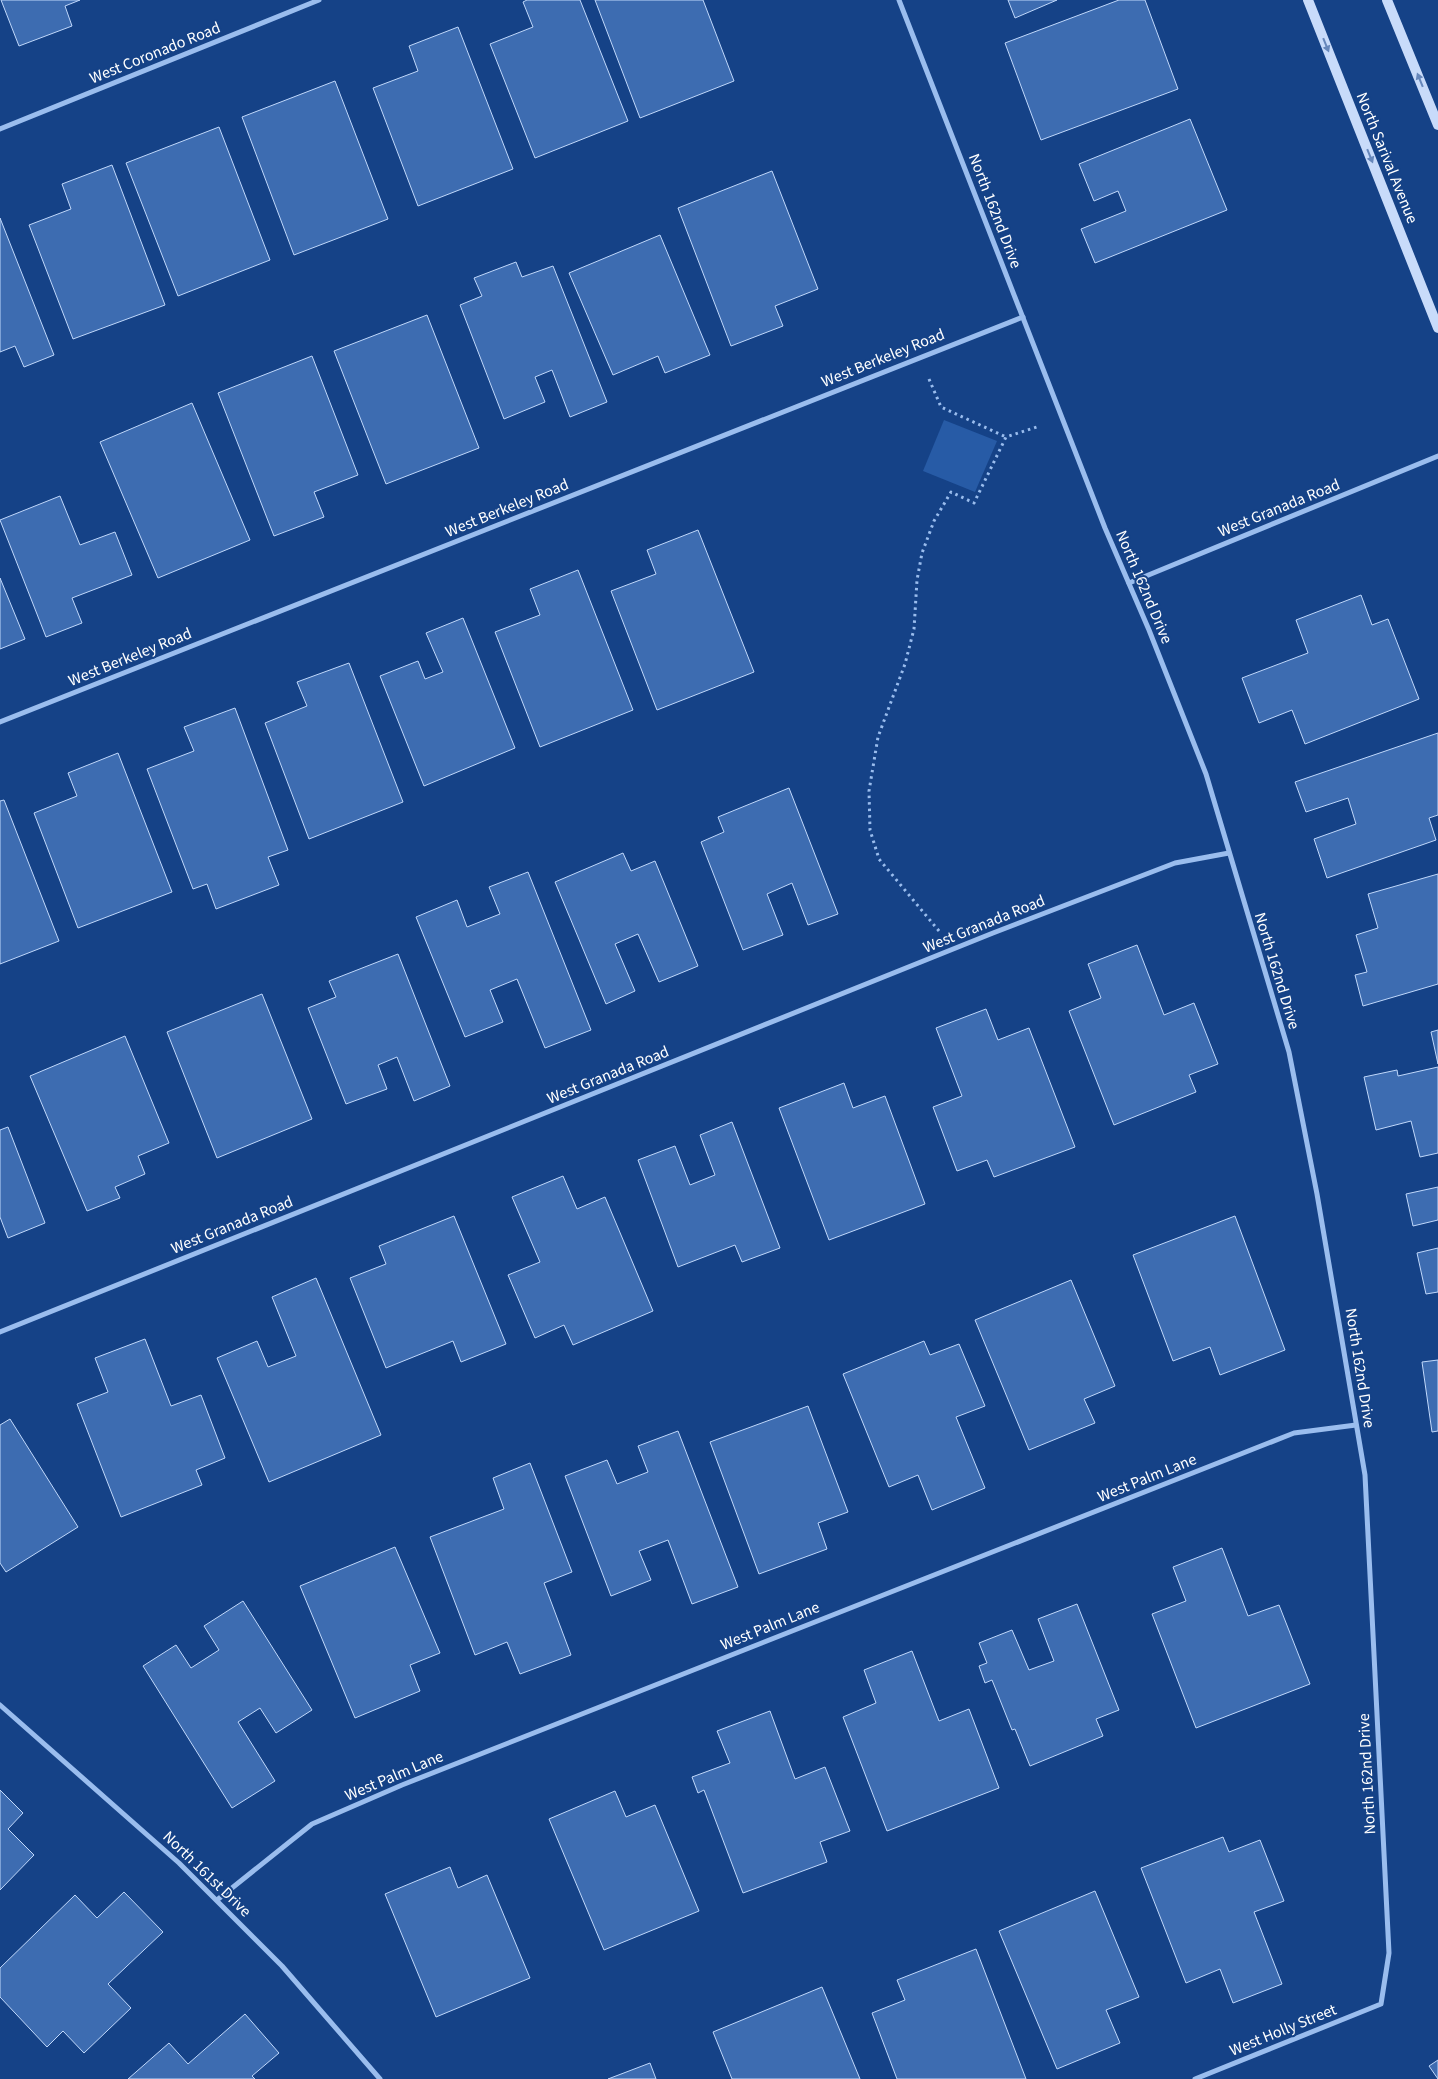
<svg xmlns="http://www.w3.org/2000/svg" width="1438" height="2079" font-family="'Source Sans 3',sans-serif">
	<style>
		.green { fill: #275ba6 }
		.building { fill: #3d6cb1; stroke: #c0d8fb }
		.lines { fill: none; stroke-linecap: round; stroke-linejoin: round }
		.path { stroke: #9abdee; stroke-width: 3; stroke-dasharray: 2.5 4; stroke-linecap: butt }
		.street { stroke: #9abdee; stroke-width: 5 }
		.secondary { stroke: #c8dbfa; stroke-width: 10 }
		.oneway { fill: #6687bb }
		.labels { text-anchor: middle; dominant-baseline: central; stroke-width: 4; stroke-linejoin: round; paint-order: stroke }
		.street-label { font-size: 16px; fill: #fff; stroke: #154287 }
	</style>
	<rect width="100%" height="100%" fill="#154287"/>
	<path class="green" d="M944 420 997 441 975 492 923 471Z"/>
	<g class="building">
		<path d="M1 0H80L65 6 72 26 19 46Z"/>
		<path d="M527 0H580L628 121 535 158 490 44 533 27 523 2Z"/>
		<path d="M595 0H703L734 81 640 118Z"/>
		<path d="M1008 0H1057L1015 18Z"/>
		<path d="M1119 0H1145L1178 89 1041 140 1005 43Z"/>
		<path d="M458 27 513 169 418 206 373 88 418 71 409 46Z"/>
		<path d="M335 81 388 219 294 255 242 117Z"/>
		<path d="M1190 119 1227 210 1095 263 1081 229 1126 211 1118 191 1094 201 1079 164Z"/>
		<path d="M219 127 270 260 178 296 126 163Z"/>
		<path d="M112 165 165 305 73 339 29 225 71 209 62 184Z"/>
		<path d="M772 171 818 289 775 306 783 326 731 346 678 208Z"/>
		<path d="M0 218 54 355 24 367 15 346 0 352Z"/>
		<path d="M660 235 710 355 665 373 658 356 613 375 569 273Z"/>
		<path d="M516 262 522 277 553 266 607 402 570 417 552 370 535 377 545 402 504 419 460 305 482 296 474 278Z"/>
		<path d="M427 315 479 448 386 484 334 351Z"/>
		<path d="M312 356 358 475 314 492 324 517 274 536 218 393Z"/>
		<path d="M192 403 250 540 158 578 100 442Z"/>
		<path d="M60 496 80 545 115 532 132 575 72 598 82 623 46 637 0 520Z"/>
		<path d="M698 530 754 672 657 710 611 591 656 574 647 550Z"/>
		<path d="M578 570 633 710 540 747 495 632 540 615 530 589Z"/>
		<path d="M0 578 25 639 0 649Z"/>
		<path d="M1361 595 1372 625 1388 619 1419 699 1305 744 1292 710 1259 723 1242 678 1308 653 1296 620Z"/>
		<path d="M463 618 515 748 424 786 380 676 418 661 425 679 443 672 426 633Z"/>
		<path d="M349 663 403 802 309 839 265 723 307 706 297 682Z"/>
		<path d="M235 708 288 850 268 857 279 885 216 909 207 884 193 889 147 769 194 751 184 727Z"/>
		<path d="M1438 733V815L1429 818 1436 840 1327 878 1314 839 1356 824 1348 798 1306 812 1295 782Z"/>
		<path d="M118 753 172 892 78 928 34 813 77 796 68 773Z"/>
		<path d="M789 788 838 914 808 925 792 883 767 894 783 935 743 950 701 842 724 832 718 817Z"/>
		<path d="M4 800 59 941 0 964V801Z"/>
		<path d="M623 853 631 871 655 861 698 966 659 982 638 934 615 944 635 991 606 1004 555 882Z"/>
		<path d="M528 872 591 1030 545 1048 517 979 490 990 503 1022 465 1037 416 917 457 900 467 927 500 914 489 887Z"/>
		<path d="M1438 874V984L1363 1006 1355 975 1367 972 1356 935 1378 928 1368 894Z"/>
		<path d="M1137 945 1164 1015 1194 1003 1218 1064 1189 1075 1196 1092 1114 1125 1069 1011 1101 998 1088 964Z"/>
		<path d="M398 954 450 1086 414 1101 397 1057 378 1065 387 1089 346 1104 308 1008 336 997 329 981Z"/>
		<path d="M262 994 312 1119 217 1158 167 1032Z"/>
		<path d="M986 1009 998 1040 1029 1028 1075 1147 994 1177 987 1160 957 1171 933 1107 962 1096 936 1028Z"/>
		<path d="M1438 1030V1064L1431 1032Z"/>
		<path d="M125 1036 169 1143 138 1156 145 1174 115 1187 120 1198 87 1211 30 1076Z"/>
		<path d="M1438 1067V1153L1420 1157 1411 1121 1376 1130 1364 1077 1397 1070 1398 1076Z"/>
		<path d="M844 1083 853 1108 885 1096 925 1204 829 1240 779 1108Z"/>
		<path d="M732 1122 780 1248 742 1262 735 1245 678 1267 638 1160 675 1146 690 1185 715 1175 700 1135Z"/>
		<path d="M8 1127 45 1223 8 1238 0 1217V1130Z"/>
		<path d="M563 1176 577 1209 605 1197 653 1311 573 1345 564 1325 535 1338 508 1275 540 1262 512 1197Z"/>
		<path d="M1438 1187V1220L1413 1226 1406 1194Z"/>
		<path d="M454 1216 506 1344 461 1362 453 1341 386 1368 350 1278 386 1264 379 1246Z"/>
		<path d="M1235 1216 1285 1350 1220 1375 1210 1347 1173 1361 1133 1255Z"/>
		<path d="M1438 1248V1292L1426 1294 1417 1253Z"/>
		<path d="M316 1278 381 1435 269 1482 217 1358 257 1341 268 1367 296 1356 272 1297Z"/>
		<path d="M1071 1280 1115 1386 1084 1399 1095 1423 1029 1450 975 1320Z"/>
		<path d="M145 1339 171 1406 201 1395 225 1458 196 1470 202 1485 121 1517 77 1404 108 1392 95 1358Z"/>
		<path d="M924 1341 930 1355 959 1344 985 1406 956 1417 985 1488 932 1510 918 1475 889 1487 843 1374Z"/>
		<path d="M1438 1360V1431L1432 1432 1422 1362Z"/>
		<path d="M808 1406 848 1512 818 1523 827 1549 759 1574 710 1442Z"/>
		<path d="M10 1419 78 1527 6 1572 0 1563V1425Z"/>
		<path d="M678 1431 738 1587 692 1604 668 1540 639 1551 651 1580 611 1596 565 1476 607 1460 617 1484 648 1472 638 1446Z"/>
		<path d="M530 1463 572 1572 544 1583 571 1655 520 1674 507 1642 475 1655 430 1537 504 1509 493 1478Z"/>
		<path d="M395 1547 440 1653 410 1665 420 1691 355 1718 300 1586Z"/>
		<path d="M1222 1548 1248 1616 1279 1605 1310 1684 1196 1728 1152 1614 1186 1601 1173 1567Z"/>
		<path d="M243 1601 312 1710 276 1733 260 1708 238 1722 275 1781 232 1808 143 1666 176 1645 191 1668 219 1650 204 1626Z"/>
		<path d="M1077 1604 1119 1710 1096 1719 1103 1736 1030 1766 1015 1729 1012 1730 992 1680 985 1683 979 1666 987 1663 979 1643 1012 1630 1029 1670 1054 1661 1038 1619Z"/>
		<path d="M912 1651 939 1721 969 1709 999 1788 887 1831 843 1717 876 1703 864 1670Z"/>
		<path d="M770 1711 795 1779 825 1767 850 1831 820 1842 827 1862 743 1893 704 1790 698 1793 692 1777 730 1763 717 1731Z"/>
		<path d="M0 1790 23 1813 8 1829 34 1855 0 1890Z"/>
		<path d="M615 1791 626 1817 655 1805 699 1911 604 1950 549 1819Z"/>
		<path d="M1223 1837 1229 1852 1260 1840 1284 1901 1254 1912 1282 1984 1233 2003 1220 1969 1186 1983 1141 1868Z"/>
		<path d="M450 1867 458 1888 487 1875 530 1978 436 2017 385 1894Z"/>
		<path d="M1095 1891 1139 1997 1106 2010 1120 2043 1057 2069 999 1931Z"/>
		<path d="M124 1892 163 1932 108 1984 131 2008 84 2053 63 2031 47 2047 0 1997V1968L75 1895 97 1918Z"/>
		<path d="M976 1949 1026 2079H897L872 2013 905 2000 897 1980Z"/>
		<path d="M822 1987 860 2079H732L713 2032Z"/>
		<path d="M245 2014 279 2053 252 2076 255 2079H128L169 2043 188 2064Z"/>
		<path d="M1438 2060V2079L1429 2066Z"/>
		<path d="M650 2063 656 2079H608Z"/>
	</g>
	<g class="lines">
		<g class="path">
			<path d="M929 379 941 407 1006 437"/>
			<path d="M939 931 879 859 870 830 869 791 878 737 905 664 914 629 917 580 922 553 934 521 951 492 974 503 1006 437 1040 426"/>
		</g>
		<g class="street">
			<path d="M899 0 1105 528 1149 630 1206 774 1289 1052 1317 1194 1365 1475 1389 1953 1381 2004 1195 2079"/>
			<path d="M0 129 319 0"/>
			<path d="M1129 583 1438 456"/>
			<path d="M0 722 1023 317"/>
			<path d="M0 1332 993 933 1175 863 1229 853"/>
			<path d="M0 1705 179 1863 282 1966 380 2079"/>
			<path d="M217 1900 312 1824 402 1785 1294 1433 1356 1425"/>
		</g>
		<g class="secondary">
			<path d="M1308 0 1438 328"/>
			<path d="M1387 0 1438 125"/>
		</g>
	</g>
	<defs><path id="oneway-solid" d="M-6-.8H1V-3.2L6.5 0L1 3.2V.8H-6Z" transform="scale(1.25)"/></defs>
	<g class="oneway">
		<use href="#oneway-solid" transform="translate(1326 45) rotate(68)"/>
		<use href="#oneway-solid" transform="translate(1420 80) rotate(-112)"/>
		<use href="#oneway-solid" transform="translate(1370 156) rotate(68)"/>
	</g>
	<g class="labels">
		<g class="street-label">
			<text transform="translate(155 53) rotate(-22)">West Coronado Road</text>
			<text transform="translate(1387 158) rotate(68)">North Sarival Avenue</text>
			<text transform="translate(995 211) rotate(69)">North 162nd Drive</text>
			<text transform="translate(883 358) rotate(-22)">West Berkeley Road</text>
			<text transform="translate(507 508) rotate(-22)">West Berkeley Road</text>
			<text transform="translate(1279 508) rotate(-22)">West Granada Road</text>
			<text transform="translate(1144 587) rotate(67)">North 162nd Drive</text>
			<text transform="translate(130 657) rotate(-22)">West Berkeley Road</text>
			<text transform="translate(984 924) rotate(-22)">West Granada Road</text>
			<text transform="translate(1277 971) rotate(73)">North 162nd Drive</text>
			<text transform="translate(608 1075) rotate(-22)">West Granada Road</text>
			<text transform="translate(232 1225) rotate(-22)">West Granada Road</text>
			<text transform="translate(1360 1368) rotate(81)">North 162nd Drive</text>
			<text transform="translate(1147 1478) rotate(-22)">West Palm Lane</text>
			<text transform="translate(770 1626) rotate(-22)">West Palm Lane</text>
			<text transform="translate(1367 1774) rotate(-93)">North 162nd Drive</text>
			<text transform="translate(394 1776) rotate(-23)">West Palm Lane</text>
			<text transform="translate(207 1874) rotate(44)">North 161st Drive</text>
			<text transform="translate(1283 2030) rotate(-22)">West Holly Street</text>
		</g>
	</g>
</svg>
